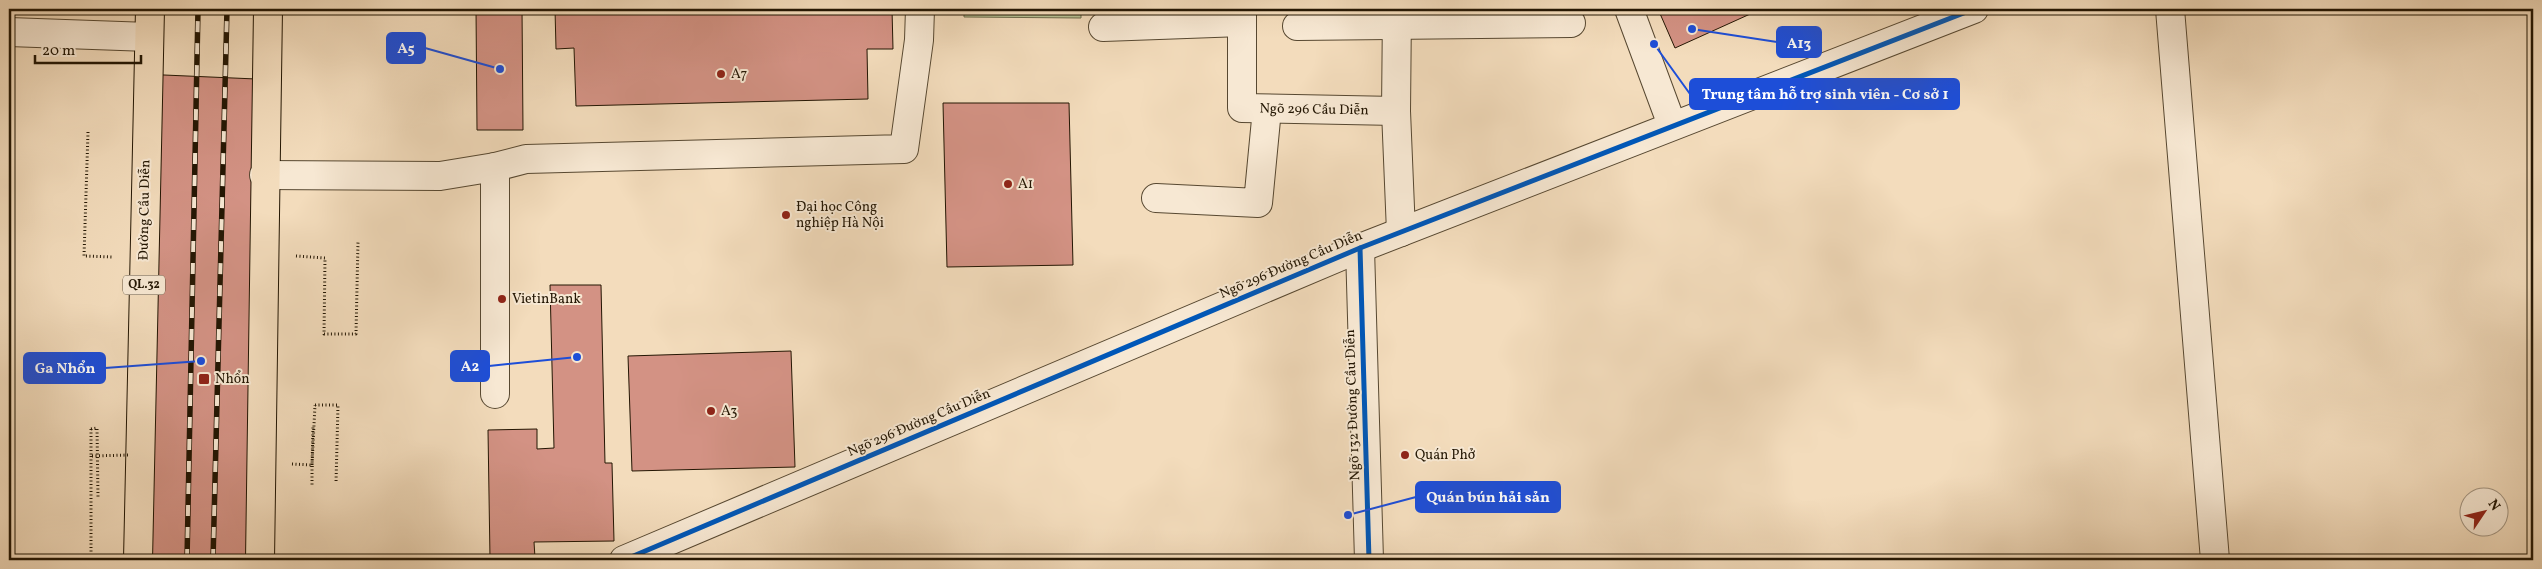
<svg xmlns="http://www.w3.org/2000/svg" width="2542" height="569" font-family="Vollkorn,serif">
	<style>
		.green { fill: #b7c194; stroke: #6d6c4c }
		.building { fill: #d39284; stroke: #231603 }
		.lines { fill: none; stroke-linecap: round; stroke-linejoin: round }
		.minor-casing { stroke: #574831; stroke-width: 30 }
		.highway-casing { stroke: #231603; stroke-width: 30 }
		.path { stroke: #231603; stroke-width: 3; stroke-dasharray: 1 2.5; stroke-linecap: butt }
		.minor { stroke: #f7e8d3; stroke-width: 28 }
		.highway { stroke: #f3dcbc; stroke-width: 28 }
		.rail-casing { stroke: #231603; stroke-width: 5.5 }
		.rail { stroke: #f7e8d3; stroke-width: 4; stroke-dasharray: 11; stroke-linecap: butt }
		.path-bridge { stroke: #231603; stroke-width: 3; stroke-dasharray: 1 2.5; stroke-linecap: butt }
		.cycleway-casing { stroke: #f7e8d3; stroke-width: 8 }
		.cycleway { stroke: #0057b8; stroke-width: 5 }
		.poi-dot { fill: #8f2418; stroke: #f7e8d3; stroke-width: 2 }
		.labels { text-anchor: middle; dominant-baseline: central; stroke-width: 4; stroke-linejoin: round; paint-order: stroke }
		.shield { fill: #f7e8d3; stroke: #635541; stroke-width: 1 }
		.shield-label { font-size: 12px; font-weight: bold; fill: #231603 }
		.poi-label { font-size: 14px; fill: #231603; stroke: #f7e8d3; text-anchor: start }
		.street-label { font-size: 14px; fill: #231603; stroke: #f7e8d3 }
		.leader { fill: none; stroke: #1d4ed8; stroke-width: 2 }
		.callout-dot { fill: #1d4ed8; stroke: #f7e8d3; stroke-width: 2 }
		.callout { fill: #1d4ed8; stroke: #1d4ed8; stroke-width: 2 }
		.callout-label { font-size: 15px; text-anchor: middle; font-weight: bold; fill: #fff }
	</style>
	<rect width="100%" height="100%" fill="#f3dcbc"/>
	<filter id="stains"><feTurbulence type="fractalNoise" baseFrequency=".004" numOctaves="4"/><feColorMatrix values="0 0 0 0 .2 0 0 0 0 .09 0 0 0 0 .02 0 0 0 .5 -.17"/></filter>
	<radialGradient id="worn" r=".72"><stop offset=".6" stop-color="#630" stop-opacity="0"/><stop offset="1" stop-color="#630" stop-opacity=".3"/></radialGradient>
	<path class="green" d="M964 9H1081V18L964 17Z"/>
	<g class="building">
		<path d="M476 9H522L523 130H477Z"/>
		<path d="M555 9H892L893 49H867L868 99 576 106 574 48 556 49Z"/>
		<path d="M1658 9H1759V10L1675 48Z"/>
		<path d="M141 74 279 80 264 560H126Z"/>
		<path d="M943 103H1069L1073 265 947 267Z"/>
		<path d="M550 285H601L605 463H612L614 541 534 542 535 558 490 559 488 430 537 429V449L554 448Z"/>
		<path d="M791 351 795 467 632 471 628 356Z"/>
	</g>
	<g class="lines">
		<defs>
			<g id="minor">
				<path d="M1242 9V108L1396 111"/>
				<path d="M1397 9 1396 111 1401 232"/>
				<path d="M1629 9 1672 125"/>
				<path d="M2170 9 2215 560"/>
				<path d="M1297 26 1571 23"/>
				<path d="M1103 27 1242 22"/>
				<path d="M9 32 149 37"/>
				<path d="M495 167V394"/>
				<path d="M264 175 440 176 495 167 526 159 904 149 919 40 920 9"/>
				<path d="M1156 198 1258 203 1267 109"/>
				<path d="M1360 248 1369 560"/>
				<path d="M624 560 1360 248 1974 9"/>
			</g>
			<g id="highway">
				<path d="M138 560 150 9"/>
				<path d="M260 560 268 9"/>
			</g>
		</defs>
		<use href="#minor" class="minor-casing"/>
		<use href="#highway" class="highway-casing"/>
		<g class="path">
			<path d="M88 132 84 256 112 257"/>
			<path d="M296 256 325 258 324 334H356L358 242"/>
			<path d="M315 405H338L336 483"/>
			<path d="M91 429 97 428 98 497"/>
			<path d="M91 456V560"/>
			<path d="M292 464 312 465V485"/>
			<path d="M312 467 313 426"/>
		</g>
		<use href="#minor" class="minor"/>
		<use href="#highway" class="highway"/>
		<defs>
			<g id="rail">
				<path d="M187 560 198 9"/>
				<path d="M213 560 227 9"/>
			</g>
		</defs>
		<use href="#rail" class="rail-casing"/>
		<use href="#rail" class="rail"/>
		<g class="path-bridge">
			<path d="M91 429V456L129 455"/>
			<path d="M312 465 315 405"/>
		</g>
		<defs>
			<g id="cycleway">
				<path d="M1360 248 1369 560"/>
				<path d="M624 560 1360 248 1974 9"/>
			</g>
		</defs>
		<use href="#cycleway" class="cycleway-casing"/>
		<use href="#cycleway" class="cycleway"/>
	</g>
	<g class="poi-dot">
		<circle cx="721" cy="74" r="5"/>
		<circle cx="1008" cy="184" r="5"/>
		<circle cx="786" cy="215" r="5"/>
		<circle cx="502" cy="299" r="5"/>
		<rect x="198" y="373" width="12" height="12" rx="2.5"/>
		<circle cx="711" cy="411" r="5"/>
		<circle cx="1405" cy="455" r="5"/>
	</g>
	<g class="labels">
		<rect class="shield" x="123" y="275.5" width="42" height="19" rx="4"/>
		<g class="shield-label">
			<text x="144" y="285">QL.32</text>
		</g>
		<g class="poi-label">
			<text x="731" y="74">A7</text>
			<text x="1018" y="184">A1</text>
			<text x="796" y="207">Đại học Công<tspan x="796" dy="16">nghiệp Hà Nội</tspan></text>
			<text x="512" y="299">VietinBank</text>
			<text x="215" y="379">Nhổn</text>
			<text x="721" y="411">A3</text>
			<text x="1415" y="455">Quán Phở</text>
		</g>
		<g class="street-label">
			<text transform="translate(1314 110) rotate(1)">Ngõ 296 Cầu Diễn</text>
			<text transform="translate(145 210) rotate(-89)">Đường Cầu Diễn</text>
			<text transform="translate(1291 265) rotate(-23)">Ngõ 296 Đường Cầu Diễn</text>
			<text transform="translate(1353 405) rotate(-92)">Ngõ 132 Đường Cầu Diễn</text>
			<text transform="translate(919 423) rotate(-23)">Ngõ 296 Đường Cầu Diễn</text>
		</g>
	</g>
	<path class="leader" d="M1692 29L1777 42M500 69L425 48M1654 44L1690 94M577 357L489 366M201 361L105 368M1348 515L1416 497"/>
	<g class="callout-dot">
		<circle cx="1692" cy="29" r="5"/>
		<circle cx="500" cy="69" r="5"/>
		<circle cx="1654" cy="44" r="5"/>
		<circle cx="577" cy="357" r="5"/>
		<circle cx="201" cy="361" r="5"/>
		<circle cx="1348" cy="515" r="5"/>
	</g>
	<g class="callout">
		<rect x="1777" y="27" width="44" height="30" rx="5"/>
		<rect x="387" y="33" width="38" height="30" rx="5"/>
		<rect x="1690" y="79" width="269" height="30" rx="5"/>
		<rect x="451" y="351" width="38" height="30" rx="5"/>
		<rect x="24" y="353" width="81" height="30" rx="5"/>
		<rect x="1416" y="482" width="144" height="30" rx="5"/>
	</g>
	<g class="callout-label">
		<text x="1799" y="48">A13</text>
		<text x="406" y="53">A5</text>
		<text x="1825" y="99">Trung tâm hỗ trợ sinh viên - Cơ sở 1</text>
		<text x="470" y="371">A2</text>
		<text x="65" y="373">Ga Nhổn</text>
		<text x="1488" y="502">Quán bún hải sản</text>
	</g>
	<rect width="2542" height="569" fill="none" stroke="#f3dcbc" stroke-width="30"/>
	<rect x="10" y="10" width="2522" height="549" fill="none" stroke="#231603" stroke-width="2.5"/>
	<rect x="15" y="15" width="2512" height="539" fill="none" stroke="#231603"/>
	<g transform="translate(2484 512) rotate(55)"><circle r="24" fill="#f7e8d3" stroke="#a29480"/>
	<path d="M0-4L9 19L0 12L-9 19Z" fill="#8f2418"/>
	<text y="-8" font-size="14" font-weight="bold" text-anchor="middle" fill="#231603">N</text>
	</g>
	<path d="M35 55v8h106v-8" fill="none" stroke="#231603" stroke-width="2.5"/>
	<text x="42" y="55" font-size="15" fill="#231603" stroke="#f7e8d3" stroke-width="4" paint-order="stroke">20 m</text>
	<rect width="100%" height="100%" filter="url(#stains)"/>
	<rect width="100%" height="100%" fill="url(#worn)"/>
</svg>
